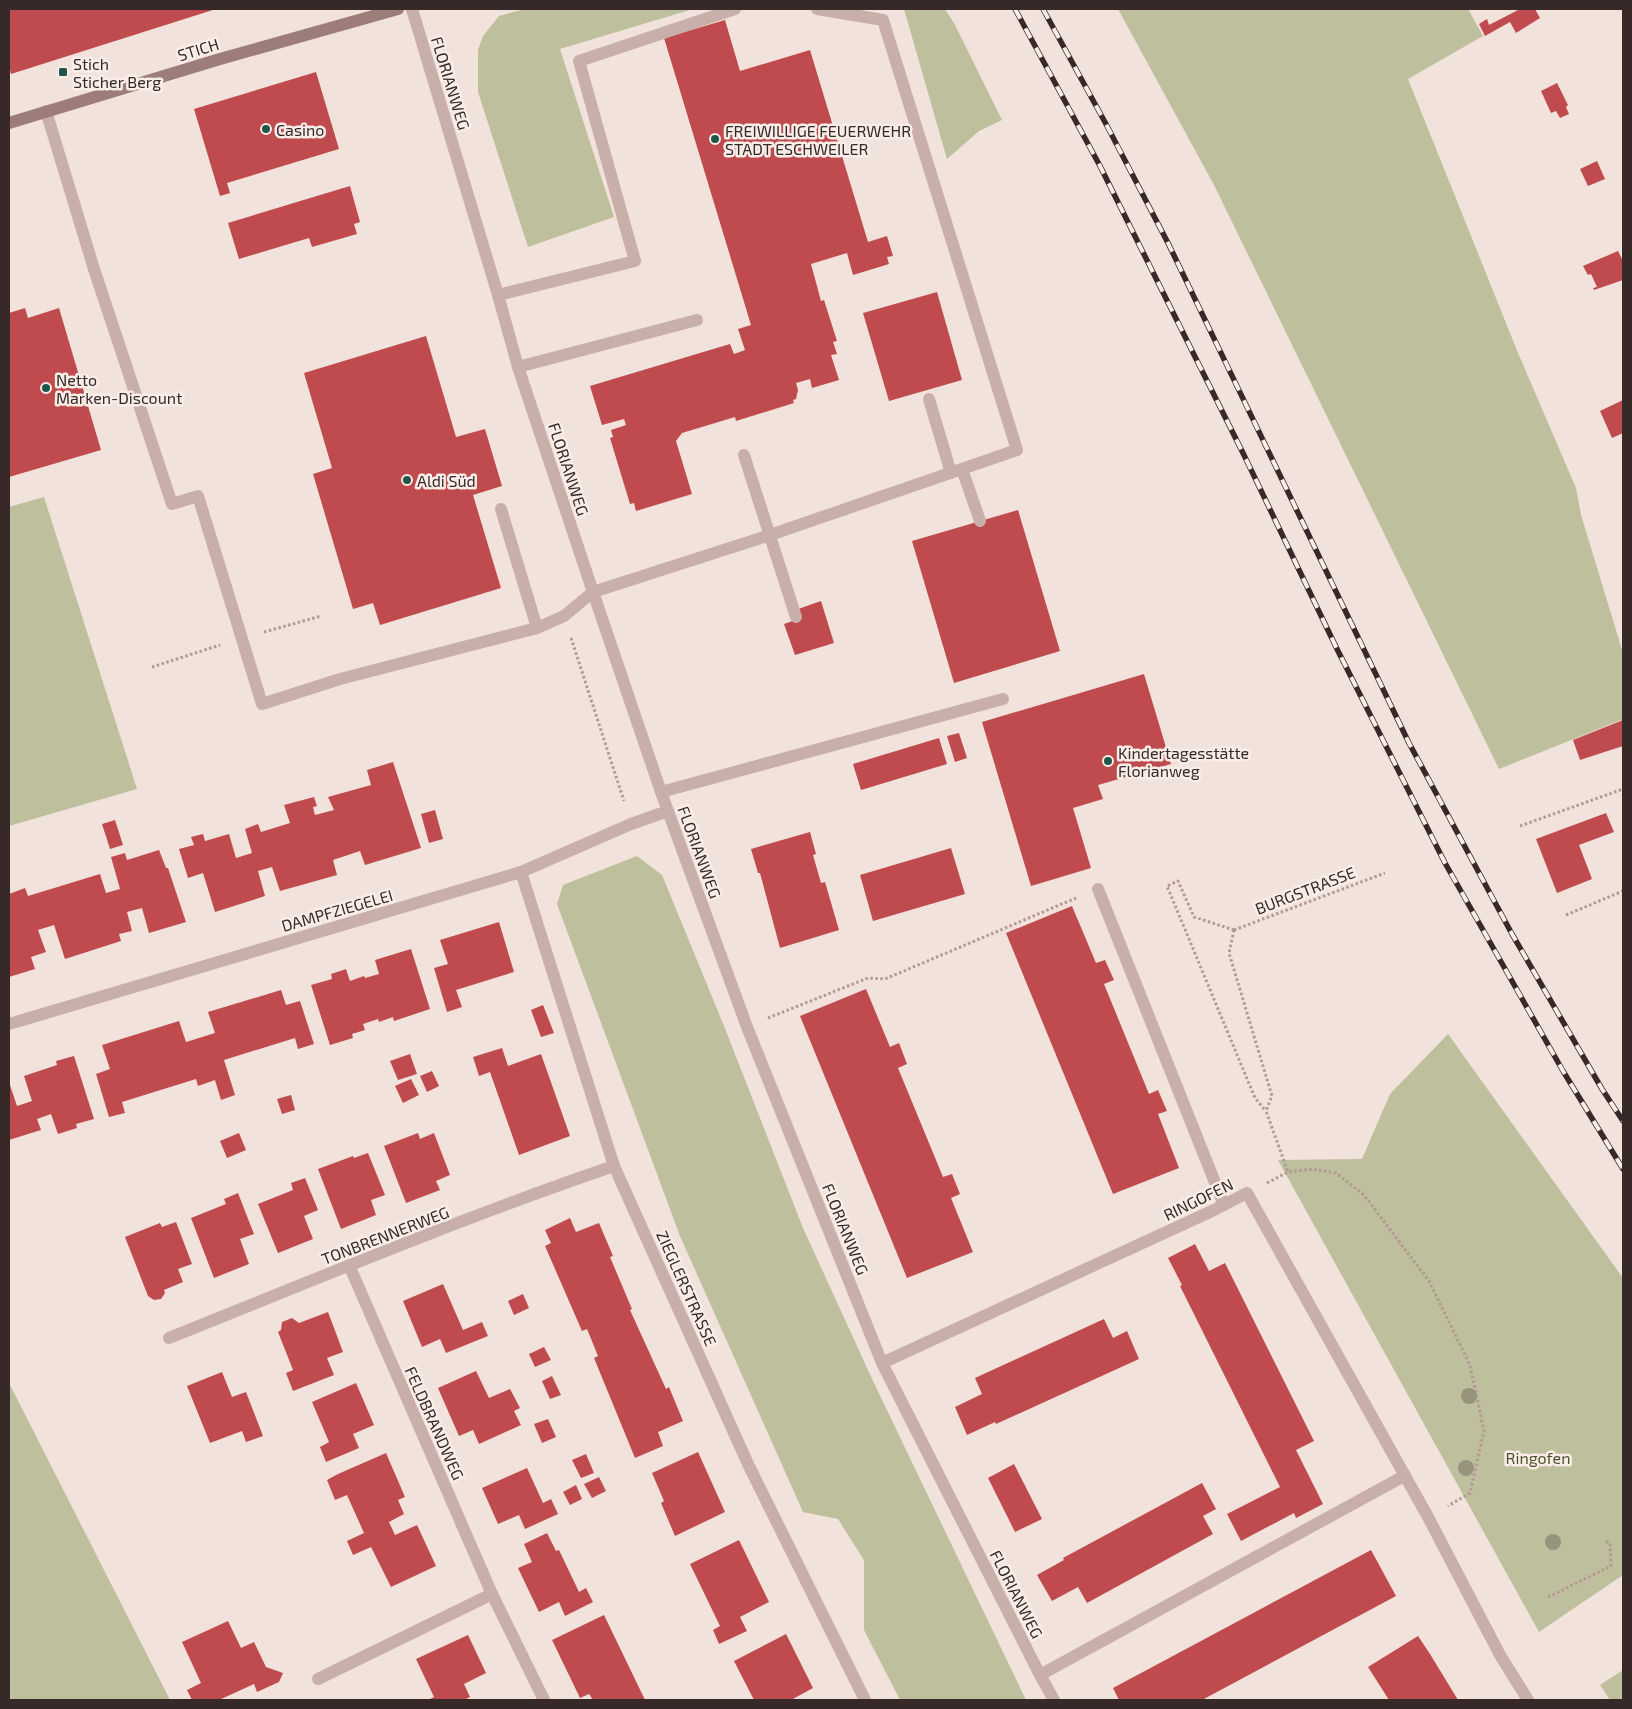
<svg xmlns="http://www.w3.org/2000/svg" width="1632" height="1709" font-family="'Exo 2',sans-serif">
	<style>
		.green { fill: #bdbf9d }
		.building { fill: #c04b4e }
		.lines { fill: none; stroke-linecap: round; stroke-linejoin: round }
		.path { stroke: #b49893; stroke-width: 3; stroke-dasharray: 2.5 2.5; stroke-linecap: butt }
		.service { stroke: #c9afa9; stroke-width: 12 }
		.minor { stroke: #c9afa9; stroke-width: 12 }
		.secondary { stroke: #9c7d7a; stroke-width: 12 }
		.rail-casing { stroke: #362928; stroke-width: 5.5 }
		.rail { stroke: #f9ede8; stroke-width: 4; stroke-dasharray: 11; stroke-linecap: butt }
		.tree { fill: #98937c }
		.poi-dot { fill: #20554a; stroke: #f9ede8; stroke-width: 2 }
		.labels { text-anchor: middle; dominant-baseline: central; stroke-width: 5; stroke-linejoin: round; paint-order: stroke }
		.street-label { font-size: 16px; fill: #362928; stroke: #f9ede8 }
		.poi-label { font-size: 16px; fill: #362928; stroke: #f9ede8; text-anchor: start }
		.park-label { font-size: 16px; fill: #4f532d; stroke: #f9ede8 }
	</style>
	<rect width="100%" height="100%" fill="#f1e2dc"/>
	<g class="green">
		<path d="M525 9H693L560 49 614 217 528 247 478 92V50L483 36 499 16Z"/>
		<path d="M904 9H945L955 25 1002 120 979 131 947 159Z"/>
		<path d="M1118 9H1468L1483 36 1408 79 1518 353 1576 488 1581 515 1623 653V719L1499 769 1214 185Z"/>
		<path d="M44 497 137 789 9 826V507Z"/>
		<path d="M637 856 662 875 724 1026 803 1228 873 1381 1026 1700H900L864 1630V1560L838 1519 803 1512 680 1236 557 904 563 885Z"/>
		<path d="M1448 1034 1623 1278V1575L1539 1632 1278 1160 1362 1159 1390 1094Z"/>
		<path d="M9 1383 170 1700H9Z"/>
		<path d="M1623 1670V1700H1610L1600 1685Z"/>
	</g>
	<g class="building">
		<path d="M9 9H216L11 74 9 65Z"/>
		<path d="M1520 9H1535L1540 18 1516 33 1510 22 1485 36 1479 24 1487 19 1489 25Z"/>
		<path d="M725 20 740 71 810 50 868 242 887 236 893 256 887 257 889 264 853 275 847 253 811 264 821 301 824 300 837 341 833 342 837 354 831 355 839 380 812 388 810 379 796 383 798 390 796 399 793 400 794 403 736 421 735 417 682 433 676 441 692 494 636 511 634 503 630 504 610 438 613 437 611 430 626 425 624 419 602 425 590 386 730 344 734 354 745 350 738 329 751 325 664 38Z"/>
		<path d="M316 72 339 149 227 183 230 193 220 196 194 109Z"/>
		<path d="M1557 83 1568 105 1566 107 1569 114 1560 118 1556 111 1551 113 1541 91Z"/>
		<path d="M1597 161 1605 179 1588 186 1580 169Z"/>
		<path d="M350 186 360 222 354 224 357 234 312 247 309 238 239 259 228 223Z"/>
		<path d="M1618 251 1623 261V280L1594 290 1593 288 1597 287 1591 274 1588 275 1583 266Z"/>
		<path d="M937 292 962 380 889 401 863 313Z"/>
		<path d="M25 308 28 318 59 308 101 450 9 477V313Z"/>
		<path d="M426 336 456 437 485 429 502 486 473 495 501 588 380 625 373 603 353 609 313 474 332 468 304 373Z"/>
		<path d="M1623 400V433L1612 438 1600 411Z"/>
		<path d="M1018 510 1060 651 954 683 912 541Z"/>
		<path d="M821 601 834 643 795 655 784 624 801 618 798 609Z"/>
		<path d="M1144 674 1171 764 1098 785 1103 799 1073 808 1091 868 1031 886 982 722Z"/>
		<path d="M1623 720V746L1580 760 1573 740Z"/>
		<path d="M959 733 967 758 955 762 947 736Z"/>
		<path d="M939 738 947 764 861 790 853 764Z"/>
		<path d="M393 762 421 848 365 865 360 851 333 860 337 875 280 891 272 867 258 871 265 896 215 912 203 873 188 878 179 849 194 845 191 837 203 834 205 841 229 834 236 858 252 853 245 829 258 824 261 832 290 823 284 805 314 797 317 806 313 807 315 815 334 810 328 797 371 785 367 770Z"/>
		<path d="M435 810 443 839 429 843 421 814Z"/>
		<path d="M1606 813 1614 832 1579 845 1592 879 1557 893 1536 839Z"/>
		<path d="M115 820 123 845 110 849 102 824Z"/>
		<path d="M810 832 816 854 813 855 821 883 825 882 839 930 780 948 760 873H758L751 849Z"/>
		<path d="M951 848 965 894 873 921 860 875Z"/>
		<path d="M159 850 166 868H168L186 922 149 933 142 908 127 912 132 931 119 934 121 941 65 959 54 925 38 930 46 952 31 957 35 969 9 977V894L25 888 28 896 100 874 106 893 120 889 111 857 125 853 127 860Z"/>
		<path d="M1072 906 1096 963 1105 960 1114 980 1104 984 1149 1094 1158 1090 1167 1111 1158 1114 1179 1168 1113 1194 1006 933Z"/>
		<path d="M499 922 514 972 456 990 462 1007 447 1012 434 968 448 964 440 940Z"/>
		<path d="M411 949 430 1009 394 1021 393 1017 379 1022 378 1019 363 1024 365 1030 352 1034 353 1038 330 1045 311 985 332 979 331 974 346 969 350 981 364 976 365 978 379 974 375 960Z"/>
		<path d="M866 989 890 1047 899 1043 907 1064 898 1068 943 1177 952 1174 960 1194 951 1198 973 1252 907 1278 800 1016Z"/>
		<path d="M281 990 286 1005 300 1001 314 1044 298 1049 295 1038 224 1060 235 1095 221 1100 215 1080 198 1086 196 1079 122 1102 125 1113 109 1117 96 1074 110 1069 102 1045 179 1021 186 1042 215 1033 208 1012Z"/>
		<path d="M543 1005 554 1033 541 1037 531 1010Z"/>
		<path d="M502 1048 508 1066 541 1054 570 1136 519 1155 490 1072 479 1076 473 1057Z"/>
		<path d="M410 1054 417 1074 398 1080 390 1061Z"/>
		<path d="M74 1056 94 1119 76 1124 77 1128 58 1134 51 1114 37 1119 41 1130 9 1140V1082L17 1106 32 1101 24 1076 57 1065 56 1061Z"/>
		<path d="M432 1071 439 1086 427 1092 420 1076Z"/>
		<path d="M411 1079 419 1095 403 1103 395 1086Z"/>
		<path d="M291 1095 295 1110 282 1114 277 1099Z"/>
		<path d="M239 1133 246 1150 227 1158 220 1141Z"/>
		<path d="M418 1133 420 1139 434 1133 450 1175 436 1181 440 1190 406 1203 384 1146Z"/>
		<path d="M368 1153 385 1195 371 1200 376 1215 341 1229 318 1169 353 1156 354 1158Z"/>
		<path d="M305 1178 318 1210 304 1216 313 1239 278 1253 258 1204 293 1190 291 1183Z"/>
		<path d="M238 1193 254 1234 240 1239 249 1264 214 1278 191 1218 226 1204 224 1199Z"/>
		<path d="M570 1218 576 1232 599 1223 613 1256 610 1257 632 1309 630 1310 666 1389 669 1387 683 1421 658 1432 663 1446 635 1458 594 1358 598 1356 587 1329 582 1331 545 1246 551 1243 545 1230Z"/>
		<path d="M176 1222 192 1264 178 1269 183 1282 164 1290 165 1293 161 1299 154 1300 148 1296 125 1237 160 1223 162 1227Z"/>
		<path d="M1195 1244 1209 1271 1225 1263 1314 1441 1296 1450 1323 1504 1296 1518 1294 1513 1241 1541 1227 1514 1280 1487 1180 1286 1182 1285 1168 1258Z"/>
		<path d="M443 1284 463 1330 482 1322 488 1336 446 1353 440 1339 422 1347 403 1301Z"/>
		<path d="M523 1294 529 1308 514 1315 508 1301Z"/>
		<path d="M328 1312 343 1352 327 1358 334 1375 293 1391 286 1373 293 1370 278 1332 281 1330 282 1322 292 1318 299 1323Z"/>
		<path d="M1104 1319 1113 1338 1127 1331 1139 1359 996 1424 995 1422 967 1435 955 1407 982 1394 975 1378Z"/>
		<path d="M544 1347 551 1360 535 1367 529 1354Z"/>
		<path d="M476 1371 489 1398 510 1389 520 1408 514 1411 521 1425 479 1444 473 1430 459 1436 438 1388Z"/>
		<path d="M222 1372 232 1397 246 1392 263 1436 246 1442 242 1431 210 1443 187 1386Z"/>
		<path d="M552 1376 561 1395 550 1399 542 1381Z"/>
		<path d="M356 1383 374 1425 353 1434 359 1448 326 1462 320 1447 329 1442 312 1402Z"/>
		<path d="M548 1419 556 1437 542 1443 534 1424Z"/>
		<path d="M698 1452 725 1512 675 1536 661 1503 664 1501 652 1473Z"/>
		<path d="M386 1453 405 1497 398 1500 404 1514 389 1522 395 1535 417 1525 436 1566 391 1587 371 1547 353 1555 347 1541 364 1533 347 1495 335 1500 327 1480 338 1474Z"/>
		<path d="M586 1454 594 1473 581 1478 572 1460Z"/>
		<path d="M1014 1464 1042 1519 1015 1532 988 1478Z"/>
		<path d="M527 1468 543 1503 551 1499 558 1514 525 1529 519 1515 498 1524 482 1488Z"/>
		<path d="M599 1477 606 1491 592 1498 584 1484Z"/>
		<path d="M1202 1483 1216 1509 1203 1516 1213 1534 1087 1603 1078 1587 1052 1601 1037 1575 1064 1560 1063 1558Z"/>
		<path d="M576 1485 582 1499 570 1505 563 1492Z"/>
		<path d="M547 1533 556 1551 559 1550 579 1592 586 1588 593 1602 565 1616 559 1602 539 1612 518 1568 532 1562 524 1544Z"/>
		<path d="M739 1540 769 1602 740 1617 747 1631 719 1644 713 1630 720 1626 690 1564Z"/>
		<path d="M1371 1550 1396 1596 1202 1700H1119L1113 1688Z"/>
		<path d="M604 1615 632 1673 645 1700H593L589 1694 580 1698 552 1640Z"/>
		<path d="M228 1621 241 1648 254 1642 266 1667 283 1673 279 1682 257 1692 254 1684 219 1700H192L187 1690 201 1683 182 1642Z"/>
		<path d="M786 1634 813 1688 791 1700H754L734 1661Z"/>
		<path d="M468 1635 486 1673 464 1684 470 1697 464 1700H428L434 1697 416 1659Z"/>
		<path d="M1418 1636 1430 1654 1458 1700H1389L1368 1667Z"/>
	</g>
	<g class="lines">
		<g class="path">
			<path d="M264 632 321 616"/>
			<path d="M571 638 624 801"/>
			<path d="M152 667 220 645"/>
			<path d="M1520 826 1623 789"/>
			<path d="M1566 915 1623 891"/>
			<path d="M1234 930 1194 917 1178 881 1167 886 1255 1098 1266 1111"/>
			<path d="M1234 930 1229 953 1272 1096 1266 1111 1288 1172"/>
			<path d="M1234 930 1385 873"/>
			<path d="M768 1018 868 978 885 979 1076 898"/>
			<path d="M1267 1183 1288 1172 1313 1169 1336 1173 1364 1195 1429 1281 1470 1365 1484 1431 1470 1493 1448 1506"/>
			<path d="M1548 1597 1611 1566 1610 1543 1605 1541"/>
		</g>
		<g class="service">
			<path d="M46 111 94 269 172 504 198 496 262 704 340 679 537 628 564 616 593 592 770 535 1017 450 883 20 817 9"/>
			<path d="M498 295 635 261 579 61 735 9"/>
			<path d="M518 367 697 320"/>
			<path d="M929 399 951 473"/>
			<path d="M744 455 796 617"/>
			<path d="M962 469 980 521"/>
			<path d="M501 509 537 628"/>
			<path d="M661 792 1003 699"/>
			<path d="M1098 889 1224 1205"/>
		</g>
		<g class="minor">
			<path d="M412 9 498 295 518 367 593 592 661 792 747 1027 882 1363 1040 1675 1054 1700"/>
			<path d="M521 872 614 1166 748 1464 865 1700"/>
			<path d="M9 1024 521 872 631 824 668 811"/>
			<path d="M349 1265 492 1594 544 1700"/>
			<path d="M169 1338C316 1279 464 1217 614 1166"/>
			<path d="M882 1363 1212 1211 1247 1193 1428 1517 1500 1655 1528 1700"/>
			<path d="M1040 1675 1404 1476"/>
			<path d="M318 1679 492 1594"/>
		</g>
		<path class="secondary" d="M9 123 220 59 398 9"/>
		<defs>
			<g id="rail">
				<path d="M1015 9 1100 166 1243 453 1337 649 1445 863 1563 1071 1623 1169"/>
				<path d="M1043 9 1106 124 1168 243 1409 743 1512 934 1602 1089 1623 1121"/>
			</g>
		</defs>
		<use href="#rail" class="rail-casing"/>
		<use href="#rail" class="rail"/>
	</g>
	<g class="tree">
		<circle cx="1469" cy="1396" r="8"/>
		<circle cx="1466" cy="1468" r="8"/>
		<circle cx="1553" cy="1542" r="8"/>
	</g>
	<g class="poi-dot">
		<rect x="58" y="67" width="10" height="10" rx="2.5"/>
		<circle cx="266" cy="129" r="5"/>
		<circle cx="715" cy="139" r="5"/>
		<circle cx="46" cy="388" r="5"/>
		<circle cx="407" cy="480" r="5"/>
		<circle cx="1108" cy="761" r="5"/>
	</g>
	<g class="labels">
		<g class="street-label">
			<text transform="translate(198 49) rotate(-17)">STICH</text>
			<text transform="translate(451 83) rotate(73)">FLORIANWEG</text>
			<text transform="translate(569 469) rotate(72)">FLORIANWEG</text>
			<text transform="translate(700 852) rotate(70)">FLORIANWEG</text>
			<text transform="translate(1305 890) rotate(-21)">BURGSTRASSE</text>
			<text transform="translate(337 910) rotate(-16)">DAMPFZIEGELEI</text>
			<text transform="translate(1198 1199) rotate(-26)">RINGOFEN</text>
			<text transform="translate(846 1229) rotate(68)">FLORIANWEG</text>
			<text transform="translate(385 1235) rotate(-21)">TONBRENNERWEG</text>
			<text transform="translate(687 1288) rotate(66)">ZIEGLERSTRASSE</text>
			<text transform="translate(435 1423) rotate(66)">FELDBRANDWEG</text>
			<text transform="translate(1017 1594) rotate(63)">FLORIANWEG</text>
		</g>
		<g class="poi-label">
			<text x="73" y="63">Stich<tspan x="73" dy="18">Sticher Berg</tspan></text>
			<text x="276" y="129">Casino</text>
			<text x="725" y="130">FREIWILLIGE FEUERWEHR<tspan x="725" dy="18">STADT ESCHWEILER</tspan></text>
			<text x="56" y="379">Netto<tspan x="56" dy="18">Marken-Discount</tspan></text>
			<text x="417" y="480">Aldi Süd</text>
			<text x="1118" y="752">Kindertagesstätte<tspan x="1118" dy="18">Florianweg</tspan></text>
		</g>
		<g class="park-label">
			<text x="1538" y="1457">Ringofen</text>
		</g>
	</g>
	<rect width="1632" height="1709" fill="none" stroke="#362928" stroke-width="20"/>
</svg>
